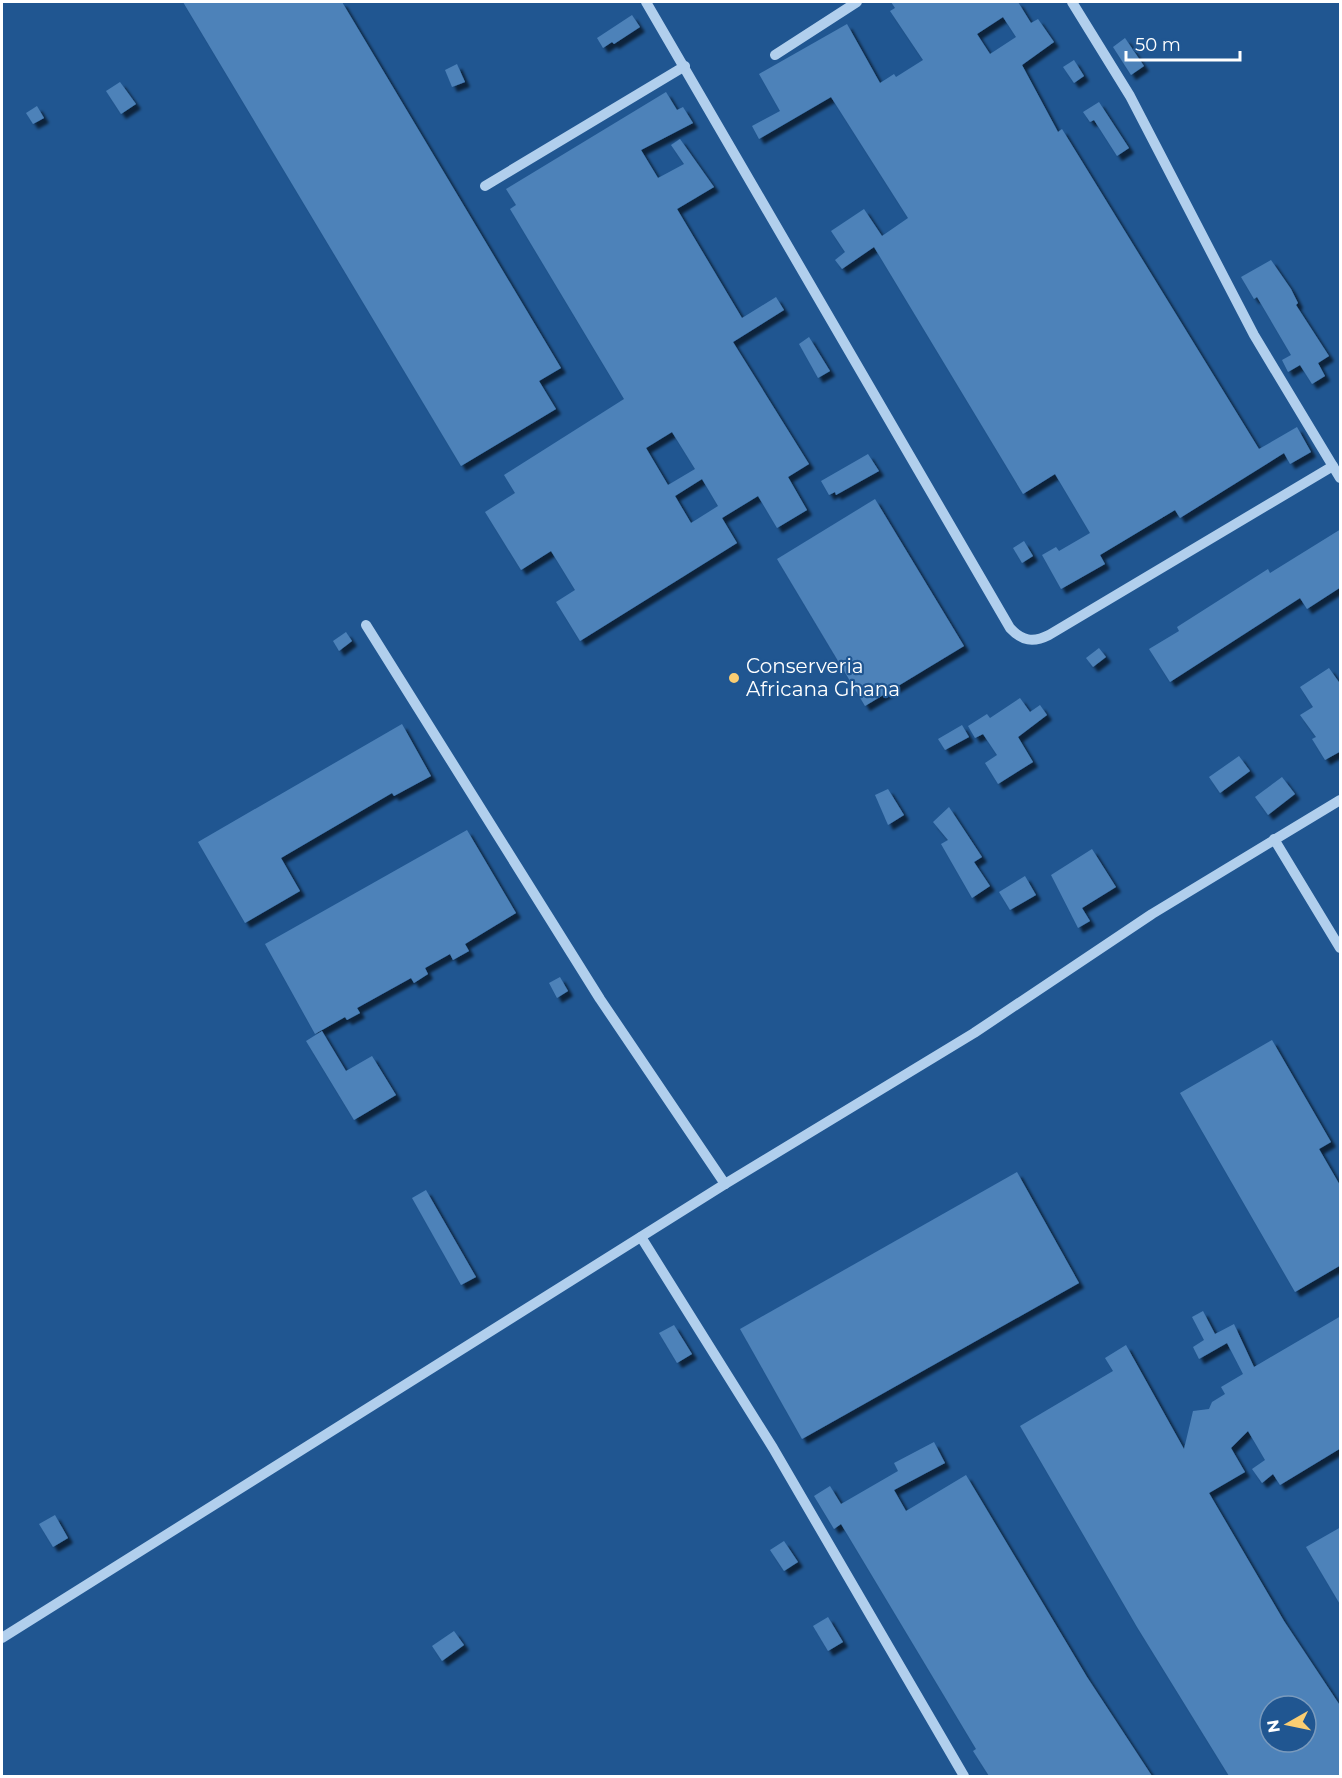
<svg xmlns="http://www.w3.org/2000/svg" width="1342" height="1778" font-family="Montserrat,sans-serif">
	<style>
		.building { fill: #4d82b9; fill-rule: evenodd; filter: url(#shadow) }
		.lines { fill: none; stroke-linecap: round; stroke-linejoin: round }
		.minor { stroke: #b1cfed; stroke-width: 10 }
		.poi-dot { fill: #facd72; stroke: #205691; stroke-width: 2 }
		.labels { text-anchor: middle; dominant-baseline: central; stroke-width: 4.5; stroke-linejoin: round; paint-order: stroke }
		.poi-label { font-size: 20px; fill: #fff; stroke: #205691; text-anchor: start }
	</style>
	<defs>
		<filter id="shadow"><feDropShadow dx="5" dy="5" stdDeviation="1.5" flood-color="#0009"/></filter>
	</defs>
	<rect width="100%" height="100%" fill="#205691"/>
	<g class="building">
		<path d="M183 2H342L561 368 539 381 556 409 461 466Z"/>
		<path d="M891 2H1018L1031 23 1038 19 1054 42 1022 65 1058 132 1062 129 1259 449 1297 427 1311 452 1290 464 1284 453 1180 518 1175 510 1100 555 1105 564 1061 589 1042 555 1056 547 1059 551 1090 533 1055 474 1023 494 874 247 842 269 835 260 845 252 831 231 864 209 882 236 908 218 831 97 759 139 752 126 780 111 759 74 847 24 880 83 894 74 896 77 923 60 890 11 895 8ZM1003 17 1016 37 990 54 977 34Z"/>
		<path d="M632 15 640 27 614 44 612 42 603 48 597 38Z"/>
		<path d="M1125 38 1144 66 1131 75 1113 47Z"/>
		<path d="M1074 60 1084 76 1074 83 1063 67Z"/>
		<path d="M457 64 465 82 452 87 445 70Z"/>
		<path d="M120 82 136 104 121 114 106 91Z"/>
		<path d="M666 92 677 110 683 107 693 123 641 150 658 178 684 164 671 145 680 139 714 187 677 209 742 318 776 297 784 310 733 342 809 464 788 477 807 510 777 528 758 496 722 518 737 543 580 641 556 602 575 590 551 551 521 570 485 512 515 493 504 475 624 399 510 209 516 205 506 189ZM672 432 695 469 668 485 646 448ZM702 479 718 506 691 523 675 496Z"/>
		<path d="M1099 102 1129 148 1117 156 1094 120 1090 122 1083 112Z"/>
		<path d="M37 106 44 118 33 124 26 113Z"/>
		<path d="M1271 260 1291 289 1298 303 1296 305 1329 356 1318 363 1325 376 1312 384 1300 365 1288 372 1282 360 1291 355 1257 297 1254 299 1241 277Z"/>
		<path d="M809 337 830 371 818 378 799 344Z"/>
		<path d="M868 454 879 471 836 495 835 492 829 495 821 481Z"/>
		<path d="M875 499 964 646 865 706 777 559Z"/>
		<path d="M1341 529V587L1307 609 1300 598 1170 682 1149 649 1179 631 1177 627 1268 569 1270 573Z"/>
		<path d="M1024 541 1033 556 1022 563 1013 548Z"/>
		<path d="M346 632 352 641 339 651 333 641Z"/>
		<path d="M1099 648 1106 657 1093 667 1086 658Z"/>
		<path d="M1329 668 1341 685V751L1325 760 1312 739 1316 737 1300 715 1313 707 1300 687Z"/>
		<path d="M1020 698 1030 712 1040 705 1047 715 1018 737 1033 762 998 784 985 763 997 755 983 734 975 738 968 726 987 714 990 718Z"/>
		<path d="M402 724 431 776 394 796 392 793 281 858 300 891 245 923 198 842Z"/>
		<path d="M962 725 969 737 945 750 938 739Z"/>
		<path d="M1239 756 1250 771 1220 793 1209 777Z"/>
		<path d="M1282 777 1295 794 1268 815 1255 797Z"/>
		<path d="M888 789 904 815 888 825 875 795Z"/>
		<path d="M949 807 982 857 974 862 990 886 972 898 941 844 948 840 933 822Z"/>
		<path d="M467 830 516 913 465 944 469 951 453 960 450 954 425 968 428 974 414 983 411 978 357 1008 360 1013 347 1020 345 1017 315 1034 265 944Z"/>
		<path d="M1092 849 1116 887 1082 908 1090 921 1078 928 1051 875Z"/>
		<path d="M1025 876 1036 895 1010 910 999 892Z"/>
		<path d="M560 977 568 991 557 998 549 983Z"/>
		<path d="M322 1031 346 1071 372 1056 396 1095 354 1120 306 1041Z"/>
		<path d="M1272 1040 1331 1142 1319 1149 1341 1187V1265L1295 1292 1180 1093Z"/>
		<path d="M1017 1172 1079 1283 802 1439 740 1329Z"/>
		<path d="M426 1190 476 1277 461 1285 412 1198Z"/>
		<path d="M1203 1311 1215 1334 1234 1324 1254 1367 1341 1316V1448L1280 1485 1273 1474 1262 1483 1252 1469 1265 1460 1248 1431 1231 1448 1245 1472 1209 1493 1284 1621 1341 1707V1776H1229L1137 1627 1020 1426 1113 1371 1105 1358 1126 1345 1184 1449 1193 1411 1209 1409 1212 1402 1225 1394 1221 1387 1243 1374 1227 1343 1199 1359 1193 1347 1204 1340 1192 1317ZM1270 1706H1306V1742H1270Z"/>
		<path d="M674 1325 692 1354 677 1363 659 1333Z"/>
		<path d="M934 1442 945 1463 894 1490 906 1511 966 1475 1087 1677 1152 1776H989L973 1751 976 1749 841 1524 834 1529 814 1496 830 1486 841 1504 898 1471 894 1463Z"/>
		<path d="M55 1515 68 1538 53 1547 39 1524Z"/>
		<path d="M1341 1527V1606L1306 1547Z"/>
		<path d="M784 1541 798 1562 784 1571 770 1550Z"/>
		<path d="M828 1617 843 1642 828 1651 813 1626Z"/>
		<path d="M454 1631 464 1645 442 1661 432 1646Z"/>
	</g>
	<g class="lines">
		<g class="minor">
			<path d="M646 2 1010 628C1022 641 1033 643 1049 635L1333 466"/>
			<path d="M1072 2 1130 96 1254 335 1340 478"/>
			<path d="M775 55 857 2"/>
			<path d="M485 186 685 66"/>
			<path d="M366 625 600 999 725 1184"/>
			<path d="M1274 839 1340 948"/>
			<path d="M641 1237 773 1448 964 1776"/>
			<path d="M2 1638 725 1184 974 1033 1152 914 1340 800"/>
		</g>
	</g>
	<circle class="poi-dot" cx="734" cy="678" r="6"/>
	<g class="labels">
		<g class="poi-label">
			<text x="746" y="666">Conserveria<tspan x="746" dy="23">Africana Ghana</tspan></text>
		</g>
	</g>
	<rect width="1342" height="1778" fill="none" stroke="#ffffff" stroke-width="6"/>
	<g transform="translate(1288 1724) rotate(261)"><circle r="28" fill="#205691" stroke="#799abd" stroke-width="1.5"/>
	<path d="M0-4.5L10 22L0 15L-10 22Z" fill="#facd72"/>
	<text y="-9" font-size="16" font-weight="bold" text-anchor="middle" fill="#ffffff">N</text>
	</g>
	<path d="M1126 51v9h114v-9" fill="none" stroke="#ffffff" stroke-width="3"/>
	<text x="1135" y="51" font-size="18" fill="#ffffff" stroke="#205691" stroke-width="4.5" paint-order="stroke">50 m</text>
</svg>
